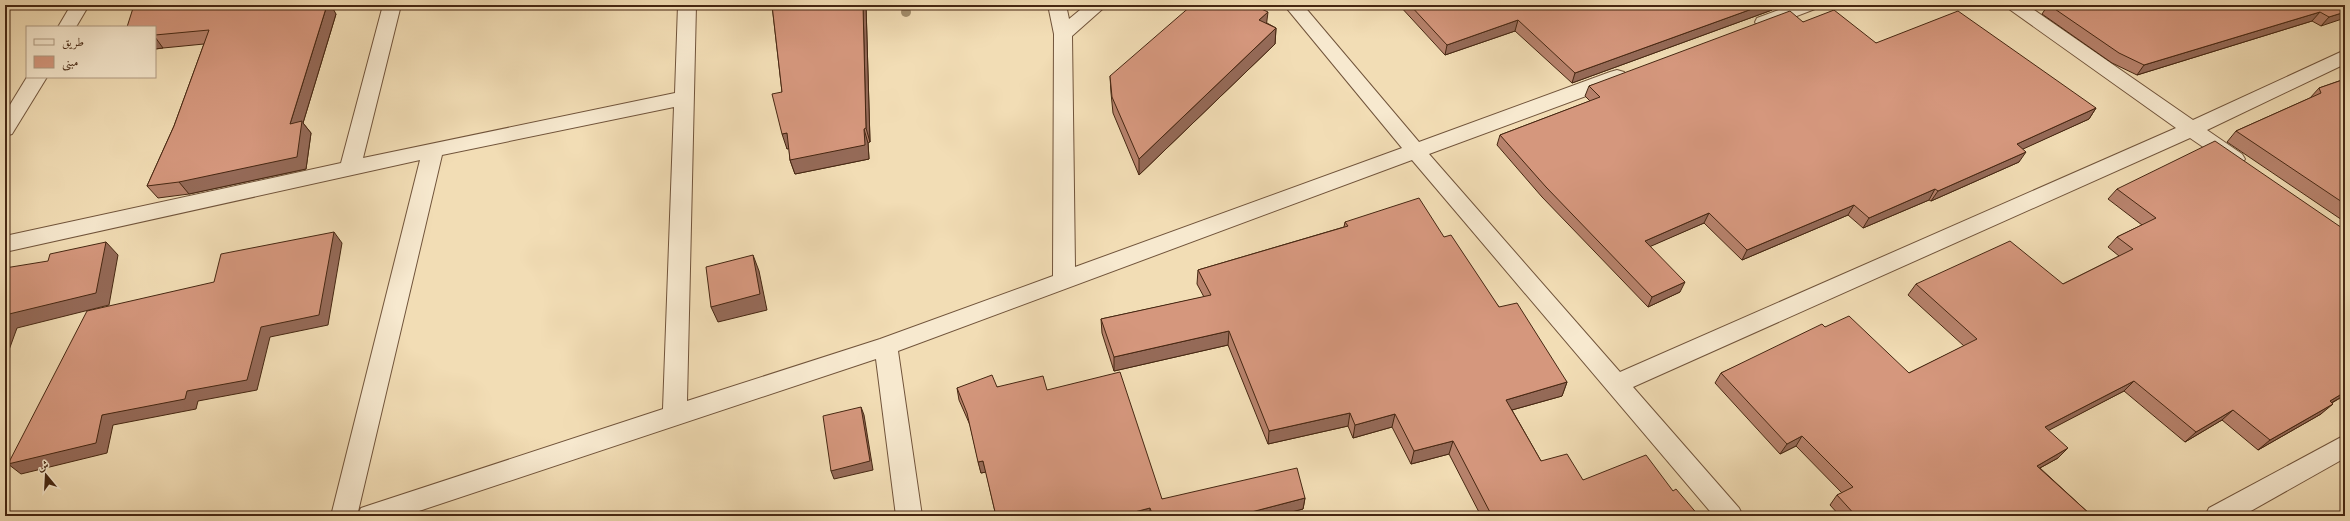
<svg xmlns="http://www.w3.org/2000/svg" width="2350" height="521" font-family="Cardo,Amiri,serif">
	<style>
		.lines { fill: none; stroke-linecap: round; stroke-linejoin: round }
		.street-casing { stroke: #71543b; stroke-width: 2 }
		.street { fill: #f7e9cf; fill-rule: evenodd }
		.tree { fill: #a38e6c }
		.wall { fill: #b7826c; stroke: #462712 }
		.shaded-wall { fill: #956a58; stroke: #462712 }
		.building { fill: #d5977d; stroke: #462712 }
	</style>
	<rect width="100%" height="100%" fill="#f2ddb5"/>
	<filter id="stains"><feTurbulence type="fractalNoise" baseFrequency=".005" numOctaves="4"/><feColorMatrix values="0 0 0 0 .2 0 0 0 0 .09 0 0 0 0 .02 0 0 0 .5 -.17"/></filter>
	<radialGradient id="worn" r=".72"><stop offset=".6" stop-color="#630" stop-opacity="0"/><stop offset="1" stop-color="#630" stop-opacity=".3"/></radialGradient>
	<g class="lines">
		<defs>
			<g id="street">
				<path d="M71 5H89L76 27H58Z"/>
				<path d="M383 5H401L363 158 675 93 678 5H696L687 401 880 339 1053 276 1054 34 1048 5H1066L1069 19 1086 5H1107L1072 36 1075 267 1402 148 1284 5H1303L1419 142 1610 72 1617 70 1624 72 1627 77 1624 82 1429 154 1620 372 2176 128 2009 9 2006 5H2027L2193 120 2345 50V64L2207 130 2242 154 2245 159 2242 164 2235 166 2228 164 2190 138 1633 387 1739 508 1743 516H1714L1412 160 898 351 922 516H896L876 359 404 516H357L361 508 370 505 663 409 674 107 442 155 357 516H331L420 160 5 252V236L341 163Z"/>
				<path d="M1792 5H1818L1815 9 1771 26 1764 28 1757 26 1755 22 1757 18Z"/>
				<path d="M27 77H47L12 134 5 136V113Z"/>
				<path d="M2345 435V458L2242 516H2205L2209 508Z"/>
			</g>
		</defs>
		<use href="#street" class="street-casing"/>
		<use href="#street" class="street"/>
	</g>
	<circle class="tree" cx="906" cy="12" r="5"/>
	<g class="wall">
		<path d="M134 5H295V7L336 14 303 123 311 133 306 169 189 194 158 198 147 186 174 126 204 44 163 48 155 49V27Z"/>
		<path d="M772 5H866L870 142 868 143 869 159 795 174 790 160 789 148 787 149 782 92Z"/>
		<path d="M1399 5H1774L1772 10 1572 83 1515 31 1445 55Z"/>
		<path d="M2048 5H2345L2321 26 2312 21 2137 75 2112 63 2042 14Z"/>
		<path d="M1803 22 1876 43 2096 108 2089 119 2022 149 2019 162 1931 201 1929 200 1863 228 1848 215 1742 260 1704 223 1650 246 1680 292 1648 307 1542 197 1497 145 1500 135 1590 101 1585 96 1589 86Z"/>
		<path d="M1267 23 1276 28 1275 44 1139 175 1113 113 1111 93 1110 76Z"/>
		<path d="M2345 79V222L2227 142 2236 131 2310 98 2319 88Z"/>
		<path d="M2117 189 2345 230V395L2332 403 2321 414 2258 450 2222 420 2185 442 2124 391 2048 430 2058 458 2040 468 2092 516H1840L1830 505 1837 495 1842 493 1796 446 1780 454 1715 383 1721 373 1825 327 1909 373 1964 346 1908 295 1916 284H2063L2119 256 2108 247 2117 237 2142 225 2108 199Z"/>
		<path d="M1345 222 1444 237 1499 307 1567 382 1562 396 1512 410 1541 461 1583 480 1673 491 1699 516H1481L1449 454 1411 464 1392 427 1353 438 1348 426 1268 444 1228 345 1114 371 1102 333 1101 319 1204 297 1197 284 1198 270 1344 227Z"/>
		<path d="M997 387 1047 390 1162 499 1305 498 1303 509 1276 516H996L986 472 981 473 970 425 959 400 957 388Z"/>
	</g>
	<g class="shaded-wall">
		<path d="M288 5H295L296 21 288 8Z"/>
		<path d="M327 5H331L336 14 303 123 311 133 306 169 189 194 179 182 290 124Z"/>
		<path d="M863 5H866L870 142 866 128Z"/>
		<path d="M1763 5H1774L1772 10 1572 83 1575 73Z"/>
		<path d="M1268 12 1266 28 1259 20Z"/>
		<path d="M2320 12 2312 21 2137 75 2144 65Z"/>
		<path d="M2345 12V18L2321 26 2329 17Z"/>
		<path d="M1518 20 1515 31 1445 55 1447 45Z"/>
		<path d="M1276 28 1275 44 1139 175V159Z"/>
		<path d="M155 37 163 48 155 49Z"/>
		<path d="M2096 108 2089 119 2010 155 2017 144Z"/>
		<path d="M864 129 868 143 869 159 795 174 790 160Z"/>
		<path d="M787 133 791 148 787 149 782 134Z"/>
		<path d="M2026 152 2019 162 1931 201 1938 191Z"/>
		<path d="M1935 189 1929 200 1863 228 1869 218Z"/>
		<path d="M1854 205 1848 215 1742 260 1747 250Z"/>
		<path d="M1709 213 1704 223 1640 251 1645 241Z"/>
		<path d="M334 232 342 243 328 325 270 337 257 390 198 401 196 409 113 425 107 453 21 474 8 464 102 415 187 391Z"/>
		<path d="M106 242 118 255 109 305 17 328 5 361V315Z"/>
		<path d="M753 255 759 271 767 310 718 322 711 307Z"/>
		<path d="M1685 282 1680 292 1648 307 1652 297Z"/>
		<path d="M1229 331 1228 345 1114 371V357Z"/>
		<path d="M2134 381 2124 391 2036 437 2045 427Z"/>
		<path d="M1567 382 1562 396 1501 413 1506 400Z"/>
		<path d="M2345 392V395L2317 411 2330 401Z"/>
		<path d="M2333 404 2321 414 2258 450 2270 440Z"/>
		<path d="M861 407 864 415 873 470 834 479 831 471Z"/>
		<path d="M2233 410 2222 420 2185 442 2196 432Z"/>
		<path d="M1350 413 1348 426 1268 444 1269 431Z"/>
		<path d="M1395 414 1392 427 1353 438 1355 425Z"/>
		<path d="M1802 436 1796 446 1780 454 1787 444Z"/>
		<path d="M1453 441 1449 454 1411 464 1414 451Z"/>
		<path d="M2068 448 2058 458 2027 475 2037 466Z"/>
		<path d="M983 461 986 472 981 473 978 462Z"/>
		<path d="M1305 498 1303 509 1276 516H1236Z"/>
		<path d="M1150 508V516H1119Z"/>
	</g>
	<g class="building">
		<path d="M134 5H288V8L307 5H327L290 124 302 121 297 157 179 182 147 186 174 126 209 30 155 35V27H127Z"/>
		<path d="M772 5H863L866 128 864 129 865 145 790 160 787 133 782 134 772 94 782 92Z"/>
		<path d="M1192 5H1253L1268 12 1259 20 1276 28 1139 159 1112 97 1110 76Z"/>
		<path d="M1410 5H1763L1575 73 1518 20 1447 45Z"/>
		<path d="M2049 5H2345V12L2329 17 2320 12 2144 65 2119 53Z"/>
		<path d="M1834 10 1876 43 1958 11 2096 108 2017 144 2026 152 1938 191 1935 189 1869 218 1854 205 1747 250 1709 213 1645 241 1685 282 1652 297 1546 187 1500 135 1600 97 1589 86 1790 11 1803 22Z"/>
		<path d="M2345 79V204L2236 131 2321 93 2319 88Z"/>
		<path d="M2215 141 2345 230V392L2330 401 2333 404 2270 440 2233 410 2196 432 2134 381 2045 427 2068 448 2037 466 2092 516H1856L1837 495 1853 487 1802 436 1787 444 1721 373 1822 324 1825 327 1849 316 1909 373 1977 339 1916 284 2010 241 2063 284 2133 249 2117 237 2156 218 2117 189Z"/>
		<path d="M1419 198 1444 237 1451 235 1499 307 1517 303 1567 382 1506 400 1541 461 1567 454 1583 480 1646 455 1673 491 1676 489 1699 516H1492L1453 441 1414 451 1395 414 1355 425 1350 413 1269 431 1229 331 1114 357 1101 319 1211 295 1198 270 1348 226 1345 222Z"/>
		<path d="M334 232 319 315 261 327 247 380 187 391 185 399 102 415 96 443 8 464 87 311 214 282 221 254Z"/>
		<path d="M106 242 96 293 5 315V268L48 261 50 254Z"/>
		<path d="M753 255 760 294 711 307 706 267Z"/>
		<path d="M1120 372 1162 499 1297 468 1305 498 1236 516H1153L1150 508 1119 516H996L983 461 978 462 967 413 957 388 992 375 997 387 1043 376 1047 390Z"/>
		<path d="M861 407 870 461 831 471 823 416Z"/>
	</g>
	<rect width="2350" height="521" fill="none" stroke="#f2ddb5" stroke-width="20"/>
	<rect x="6" y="6" width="2338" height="509" fill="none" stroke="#462712" stroke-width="2"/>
	<rect x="10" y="10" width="2330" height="501" fill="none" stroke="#462712"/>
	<rect x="26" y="26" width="130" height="52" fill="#f7e9cf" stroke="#b09b83"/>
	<rect x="34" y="39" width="20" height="6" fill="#f7e9cf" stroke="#b09b83"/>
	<text x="62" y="46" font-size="12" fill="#462712">طريق</text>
	<rect x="34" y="56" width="20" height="12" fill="#d5977d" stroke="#b09b83"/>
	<text x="62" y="66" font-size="12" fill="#462712">مبنى</text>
	<g transform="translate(46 475) rotate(342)" stroke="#f7e9cf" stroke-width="3" paint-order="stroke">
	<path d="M0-3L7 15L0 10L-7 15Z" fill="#462712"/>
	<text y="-6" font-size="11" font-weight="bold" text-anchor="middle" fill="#462712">ش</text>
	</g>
	<rect width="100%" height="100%" filter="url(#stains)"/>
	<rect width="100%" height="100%" fill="url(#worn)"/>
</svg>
